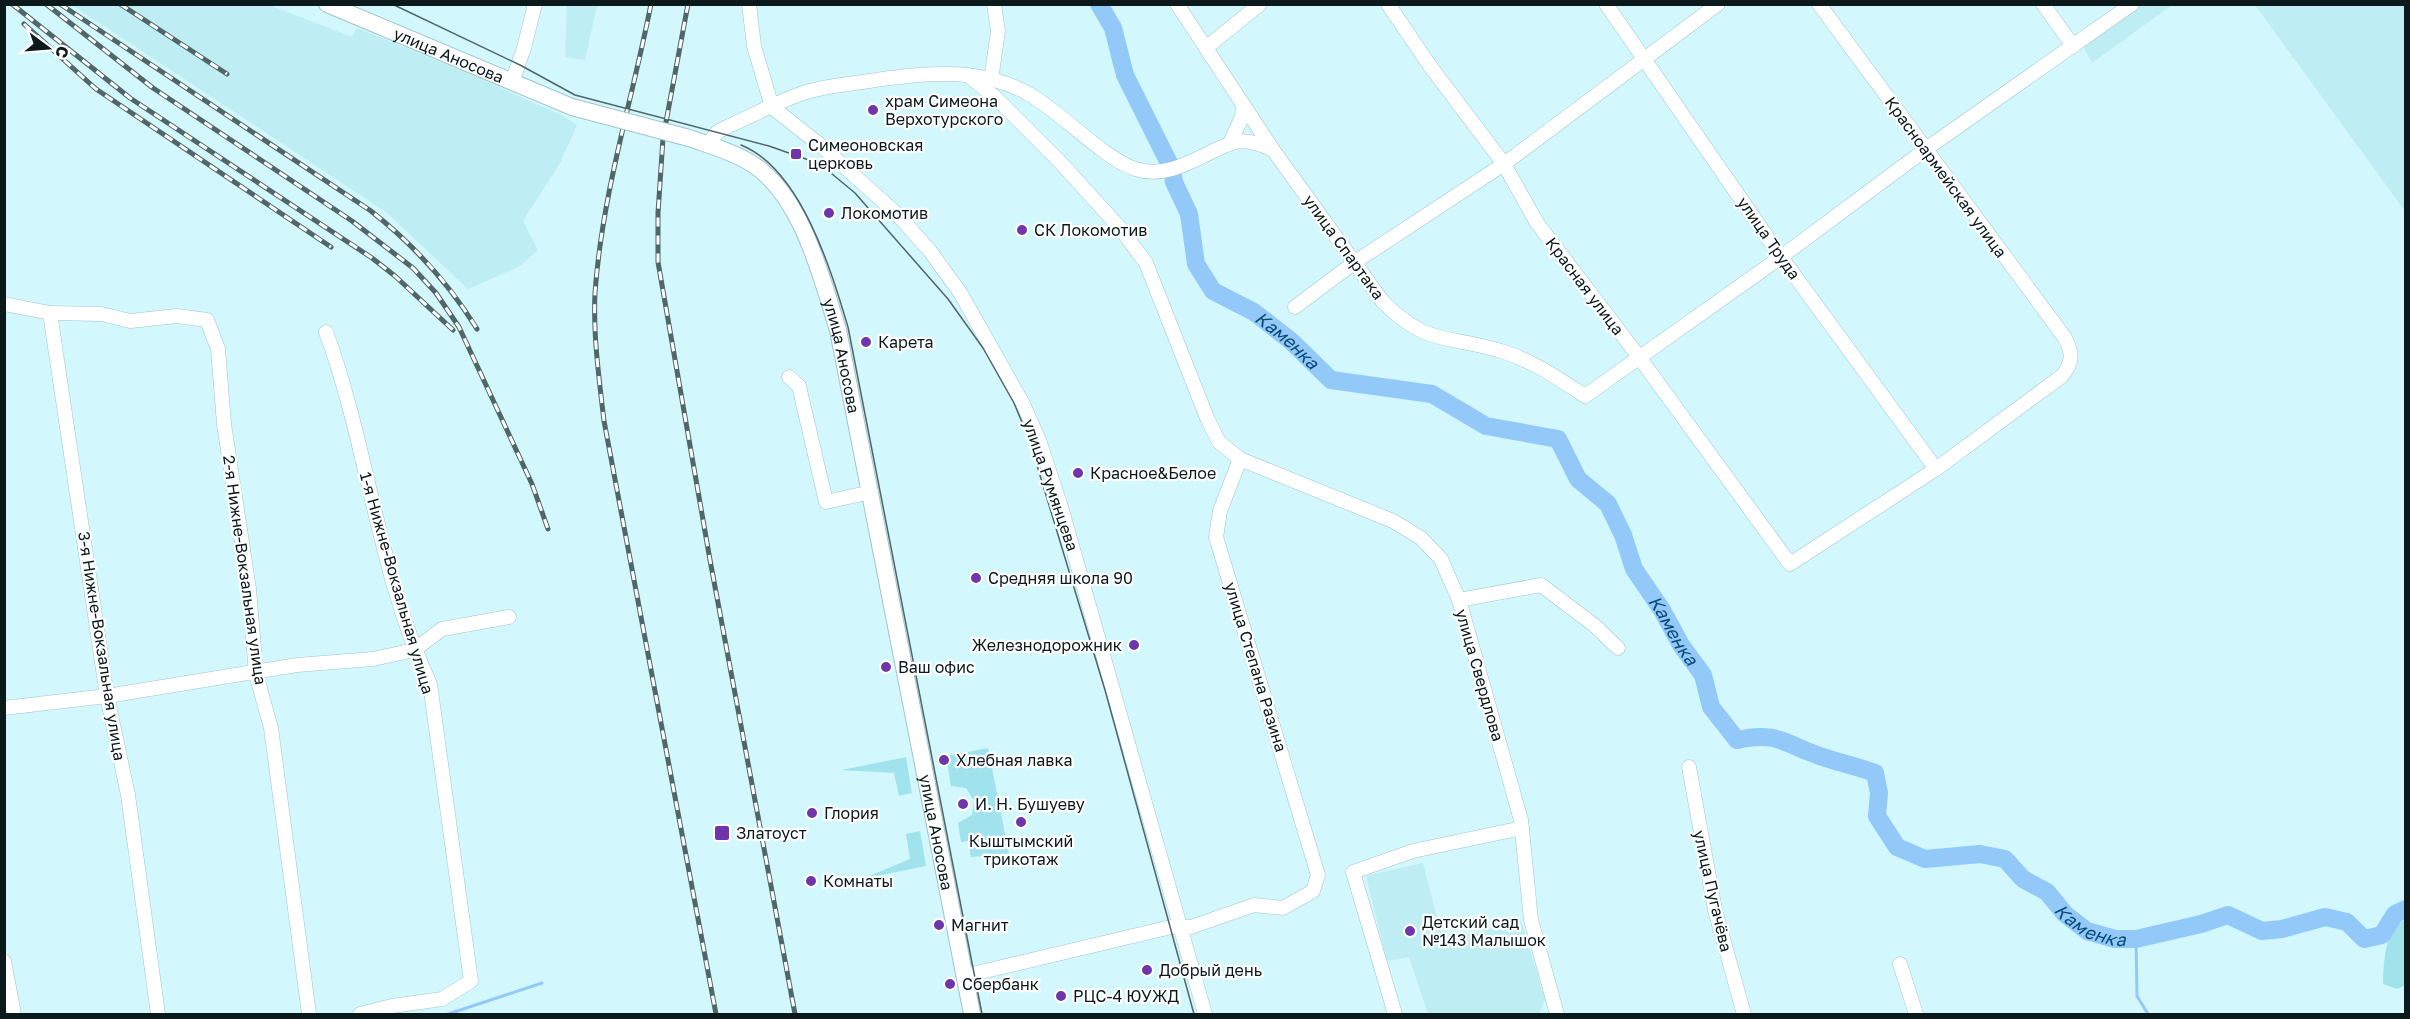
<svg xmlns="http://www.w3.org/2000/svg" width="2410" height="1019" font-family="'Golos Text',sans-serif">
	<style>
		.built { fill: #beedf4 }
		.green { fill: #a0e3ed }
		.lines { fill: none; stroke-linecap: round; stroke-linejoin: round }
		.stream { stroke: #92c9f9; stroke-width: 3 }
		.river { stroke: #92c9f9; stroke-width: 18 }
		.minor-casing { stroke: #a2c5ca; stroke-width: 15 }
		.major-casing { stroke: #a2c5ca; stroke-width: 18 }
		.minor { stroke: #fff; stroke-width: 14 }
		.major { stroke: #fff; stroke-width: 16 }
		.tram { stroke: #506669; stroke-width: 1.5 }
		.rail-casing { stroke: #506669; stroke-width: 5 }
		.rail { stroke: #fff; stroke-width: 3; stroke-dasharray: 9; stroke-linecap: butt }
		.major-bridge-casing { stroke: #a2c5ca; stroke-width: 18; stroke-linecap: butt }
		.major-bridge { stroke: #fff; stroke-width: 16 }
		.poi-dot { fill: #6f36ac; stroke: #fff; stroke-width: 2 }
		.labels { text-anchor: middle; dominant-baseline: central; stroke-width: 4.5; stroke-linejoin: round; paint-order: stroke }
		.street-label { font-size: 16px; fill: #0b191b; stroke: #fff }
		.poi-label { font-size: 16px; fill: #0b191b; stroke: #fff; text-anchor: start }
		.water-label { font-size: 18px; font-style: italic; fill: #094a76; stroke: #fff }
	</style>
	<rect width="100%" height="100%" fill="#d2f7fc"/>
	<g class="built">
		<path d="M72 5H269L352 37 357 28 479 78 563 116 577 125 560 163 523 221 538 250 520 266 468 289 386 212Z"/>
		<path d="M567 5H597L585 60 565 57Z"/>
		<path d="M2138 5H2172L2092 63 2082 44Z"/>
		<path d="M2255 5H2405V211Z"/>
		<path d="M1423 863 1443 941 1521 921 1545 999 1539 1014H1428L1409 957 1387 961 1366 876Z"/>
	</g>
	<g class="green">
		<path d="M988 748 1009 854 971 857 968 841 961 842 958 823 972 815 974 801 966 788 951 786 946 756Z"/>
		<path d="M906 757 912 793 899 796 894 773 841 770Z"/>
		<path d="M920 831 926 866 862 879 910 859 906 834Z"/>
		<path d="M2405 919V985L2397 989 2383 984C2384 959 2384 934 2405 919Z"/>
	</g>
	<g class="lines">
		<g class="stream">
			<path d="M2136 939 2137 996 2148 1014"/>
			<path d="M448 1014 542 983"/>
		</g>
		<path class="river" id="s1" d="M1099 4 1113 28 1125 75 1172 169 1174 182 1189 214 1196 264 1213 291 1254 312 1291 341 1331 380 1432 394 1486 426 1558 439 1578 479 1608 504 1623 535 1634 569 1662 610 1681 645 1703 675 1711 707 1737 740C1775 731 1784 743 1817 755 1836 762 1856 766 1875 773L1879 793 1877 816 1897 847 1925 859 1980 854 2005 859 2023 879 2047 892 2065 914 2087 931 2115 939H2136L2201 924 2228 915 2262 931 2282 929 2325 917 2347 922 2364 939 2382 935 2395 914 2406 909"/>
		<defs>
			<g id="minor">
				<path d="M749 4 754 46 772 107"/>
				<path d="M1177 4 1273 150 1383 302C1429 348 1450 334 1504 352 1533 361 1559 379 1585 396L1781 257 1926 149 2132 4"/>
				<path d="M1388 4 1430 66 1504 164 1537 223 1639 357 1790 564 1936 469 2062 376C2073 362 2073 354 2065 338L1819 4"/>
				<path d="M1606 4 1781 257 1936 469"/>
				<path d="M2043 4 2073 46"/>
				<path d="M1207 47 1260 4"/>
				<path d="M968 75 998 100 1061 163 1120 228 1146 263 1207 418 1219 442 1240 459 1393 521 1421 538 1441 559 1459 600 1521 820 1531 920 1557 1014"/>
				<path d="M991 80 998 31 994 4"/>
				<path d="M512 82 524 48 535 4"/>
				<path d="M772 107 820 145 897 214 930 251 961 294 1023 404 1039 440 1061 507 1205 1014"/>
				<path d="M1230 143 1242 117 1243 105"/>
				<path d="M708 145 717 132C744 119 771 105 800 94 819 87 842 85 862 82 917 74 976 65 1027 93 1062 112 1101 157 1135 169 1170 180 1200 155 1229 144 1243 138 1261 144 1273 150"/>
				<path d="M4 304 50 313 101 314 130 321 177 316 207 320 218 349 224 424 249 589 256 674 271 728 309 1014"/>
				<path d="M1295 307 1355 262 1504 164 1718 4"/>
				<path d="M50 313 107 696 128 795 158 1014"/>
				<path d="M326 332C368 446 378 573 430 684L471 981 442 999 392 1006 360 1014"/>
				<path d="M789 377 799 386 826 502 871 492"/>
				<path d="M1459 600 1541 585 1594 625 1618 648"/>
				<path d="M4 708 107 696 297 665 373 659 414 650 442 629 509 617"/>
				<path d="M1689 767 1715 910 1744 1014"/>
				<path d="M4 961 14 1014"/>
				<path d="M1900 964 1916 1014"/>
				<path d="M964 976 1171 927H1191L1254 905 1283 908 1313 891 1318 875 1216 537 1220 511 1240 459"/>
				<path d="M1395 1014 1353 872 1413 851 1522 828"/>
			</g>
			<g id="major">
				<path id="s2" d="M327 4 572 107"/>
				<path id="s3" d="M689 138C709 145 731 151 749 162 801 192 821 276 838 330L972 1014"/>
			</g>
		</defs>
		<use href="#minor" class="minor-casing"/>
		<use href="#major" class="major-casing"/>
		<use href="#minor" class="minor"/>
		<use href="#major" class="major"/>
		<g class="tram">
			<path d="M392 4 520 65 575 95 769 146 820 164 855 193 948 299 983 348 1014 403 1029 439 1105 690 1194 1014"/>
			<path d="M741 145C801 169 831 270 848 327L982 1014"/>
		</g>
		<defs>
			<g id="rail">
				<path d="M12 4 130 98 372 258 395 276 453 330"/>
				<path d="M46 4 153 88 352 221 413 268 436 293 459 327 532 484 548 529"/>
				<path d="M60 4 371 211C414 245 448 282 477 329"/>
				<path d="M120 4 227 74"/>
				<path d="M651 4C632 101 602 194 595 293 593 335 599 378 604 421L716 1014"/>
				<path d="M688 4 663 138 658 213V262L710 560 795 1014"/>
				<path d="M24 24 96 89 331 247"/>
			</g>
		</defs>
		<use href="#rail" class="rail-casing"/>
		<use href="#rail" class="rail"/>
		<defs>
			<path id="major-bridge" d="M572 107 689 138"/>
		</defs>
		<use href="#major-bridge" class="major-bridge-casing"/>
		<use href="#major-bridge" class="major-bridge"/>
	</g>
	<g class="poi-dot">
		<circle cx="873" cy="110" r="6"/>
		<rect x="790" y="148" width="12" height="12" rx="3"/>
		<circle cx="829" cy="213" r="6"/>
		<circle cx="1022" cy="230" r="6"/>
		<circle cx="866" cy="342" r="6"/>
		<circle cx="1078" cy="473" r="6"/>
		<circle cx="976" cy="578" r="6"/>
		<circle cx="1134" cy="645" r="6"/>
		<circle cx="886" cy="667" r="6"/>
		<circle cx="944" cy="760" r="6"/>
		<circle cx="963" cy="804" r="6"/>
		<circle cx="812" cy="813" r="6"/>
		<circle cx="1021" cy="822" r="6"/>
		<rect x="714" y="825" width="16" height="16" rx="3"/>
		<circle cx="811" cy="881" r="6"/>
		<circle cx="939" cy="925" r="6"/>
		<circle cx="1410" cy="931" r="6"/>
		<circle cx="1147" cy="970" r="6"/>
		<circle cx="950" cy="984" r="6"/>
		<circle cx="1061" cy="996" r="6"/>
	</g>
	<g class="labels">
		<g class="street-label">
			<text stroke="none"><textPath href="#s2" startOffset="132">улица Аносова</textPath></text>
			<text transform="translate(1946 177) rotate(54)">Красноармейская улица</text>
			<text transform="translate(1769 238) rotate(55)">улица Труда</text>
			<text transform="translate(1344 247) rotate(54)">улица Спартака</text>
			<text transform="translate(1585 286) rotate(53)">Красная улица</text>
			<text stroke="none"><textPath href="#s3" startOffset="285">улица Аносова</textPath></text>
			<text transform="translate(1051 485) rotate(71)">улица Румянцева</text>
			<text transform="translate(245 570) rotate(82)">2-я Нижне-Вокзальная улица</text>
			<text transform="translate(397 583) rotate(74)">1-я Нижне-Вокзальная улица</text>
			<text transform="translate(102 646) rotate(81)">3-я Нижне-Вокзальная улица</text>
			<text transform="translate(1256 667) rotate(73)">улица Степана Разина</text>
			<text transform="translate(1480 675) rotate(74)">улица Свердлова</text>
			<text stroke="none"><textPath href="#s3" startOffset="771">улица Аносова</textPath></text>
			<text transform="translate(1713 891) rotate(77)">улица Пугачёва</text>
		</g>
		<g class="poi-label">
			<text x="885" y="101">храм Симеона<tspan x="885" dy="18">Верхотурского</tspan></text>
			<text x="808" y="145">Симеоновская<tspan x="808" dy="18">церковь</tspan></text>
			<text x="841" y="213">Локомотив</text>
			<text x="1034" y="230">СК Локомотив</text>
			<text x="878" y="342">Карета</text>
			<text x="1090" y="473">Красное&amp;Белое</text>
			<text x="988" y="578">Средняя школа 90</text>
			<text x="1122" y="645" text-anchor="end">Железнодорожник</text>
			<text x="898" y="667">Ваш офис</text>
			<text x="956" y="760">Хлебная лавка</text>
			<text x="975" y="804">И. Н. Бушуеву</text>
			<text x="824" y="813">Глория</text>
			<text x="736" y="833">Златоуст</text>
			<text x="1021" y="841" text-anchor="middle">Кыштымский<tspan x="1021" dy="18">трикотаж</tspan></text>
			<text x="823" y="881">Комнаты</text>
			<text x="1422" y="922">Детский сад<tspan x="1422" dy="18">№143 Малышок</tspan></text>
			<text x="951" y="925">Магнит</text>
			<text x="1159" y="970">Добрый день</text>
			<text x="962" y="984">Сбербанк</text>
			<text x="1073" y="996">РЦС-4 ЮУЖД</text>
		</g>
		<g class="water-label">
			<text stroke="none"><textPath href="#s1" startOffset="402">Каменка</textPath></text>
			<text stroke="none"><textPath href="#s1" startOffset="926">Каменка</textPath></text>
			<text stroke="none"><textPath href="#s1" startOffset="1502">Каменка</textPath></text>
		</g>
	</g>
	<rect width="2410" height="1019" fill="none" stroke="#0b191b" stroke-width="12"/>
	<g transform="translate(48 48) rotate(106)" stroke="#ffffff" stroke-width="4.5" paint-order="stroke">
	<path d="M0-4.5L10 22L0 15L-10 22Z" fill="#0b191b"/>
	<text y="-9" font-size="16" font-weight="bold" text-anchor="middle" fill="#0b191b">С</text>
	</g>
</svg>
